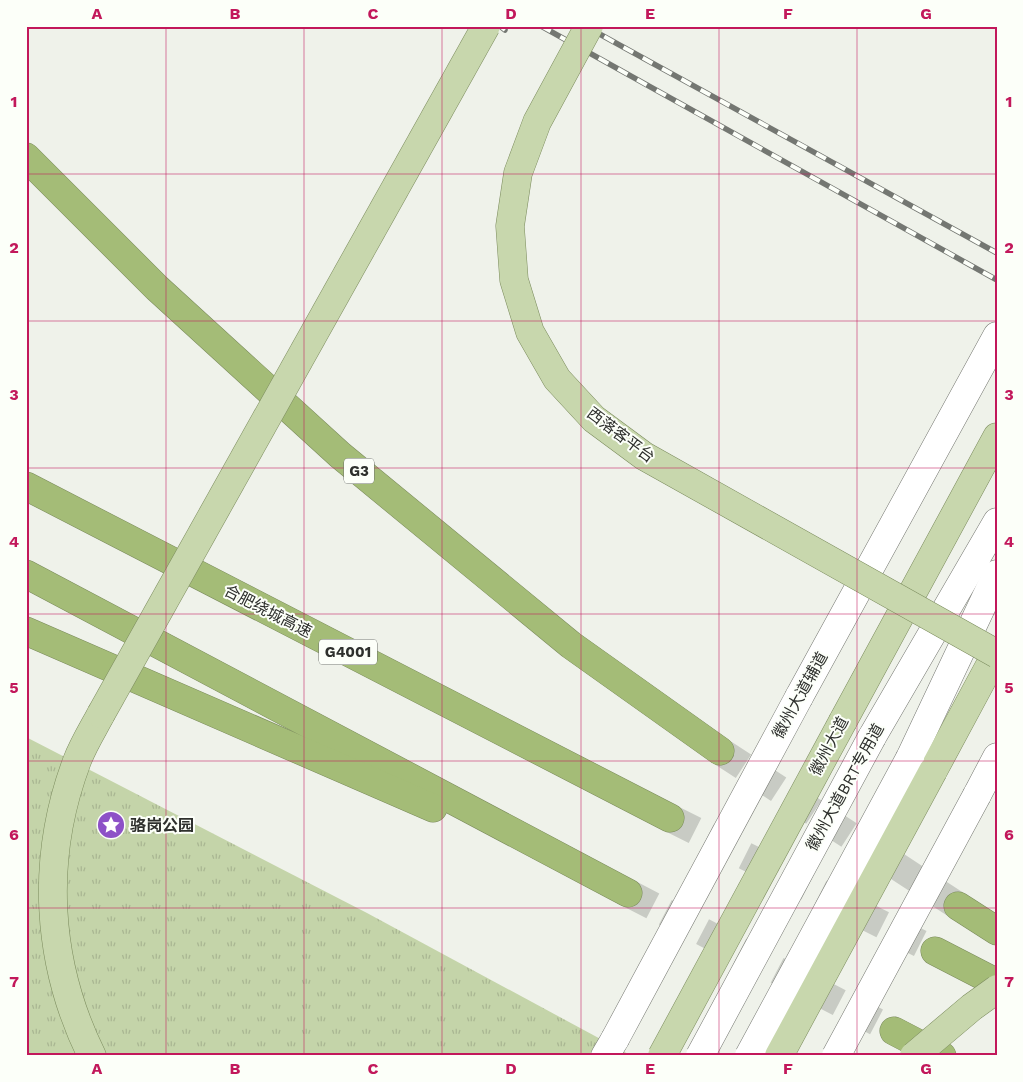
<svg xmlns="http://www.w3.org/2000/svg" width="1023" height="1082" font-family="'Work Sans','Noto Sans SC',sans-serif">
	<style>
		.park { fill: url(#park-tufts) }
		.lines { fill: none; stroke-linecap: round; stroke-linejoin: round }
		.highway-tunnel { stroke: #c8cbc4; stroke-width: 28; stroke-dasharray: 28 14; stroke-linecap: butt }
		.minor-casing { stroke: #747670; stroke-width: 29 }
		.major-casing { stroke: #7b8b5d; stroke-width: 29 }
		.highway-casing { stroke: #7b8b5d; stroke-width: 29 }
		.minor { stroke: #fff; stroke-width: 28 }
		.major { stroke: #c8d7ad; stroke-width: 28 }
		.highway { stroke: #a4bc77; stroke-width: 28 }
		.rail-casing { stroke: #747772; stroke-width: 5.5 }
		.rail { stroke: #fcfff9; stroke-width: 4; stroke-dasharray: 11; stroke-linecap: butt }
		.minor-bridge-casing { stroke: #747670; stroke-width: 29; stroke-linecap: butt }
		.major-bridge-casing { stroke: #7b8b5d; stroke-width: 29; stroke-linecap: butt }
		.minor-bridge { stroke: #fff; stroke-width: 28 }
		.major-bridge { stroke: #c8d7ad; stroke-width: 28 }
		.grid { fill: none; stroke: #c2185b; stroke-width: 1; stroke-opacity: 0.55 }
		.labels { text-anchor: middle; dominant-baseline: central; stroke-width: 4; stroke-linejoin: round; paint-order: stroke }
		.shield { fill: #fcfff9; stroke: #6c6e6a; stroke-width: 1 }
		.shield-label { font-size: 15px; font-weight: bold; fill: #2e302d }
		.street-label { font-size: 16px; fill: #2e302d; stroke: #fcfff9 }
		.poi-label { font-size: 16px; font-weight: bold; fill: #2e302d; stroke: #fcfff9; text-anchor: start }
		.neatline { fill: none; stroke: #c2185b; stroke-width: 2 }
		.grid-label { font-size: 16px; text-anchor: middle; font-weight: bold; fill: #c2185b }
	</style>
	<defs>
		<pattern id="park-tufts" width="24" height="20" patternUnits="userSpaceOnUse" patternTransform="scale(1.25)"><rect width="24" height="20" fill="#c4d4a9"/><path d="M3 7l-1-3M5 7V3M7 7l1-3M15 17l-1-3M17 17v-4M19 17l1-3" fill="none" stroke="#a9b692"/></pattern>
	</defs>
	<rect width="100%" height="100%" fill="#eff2ea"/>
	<path class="park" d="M26 737 367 913 632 1056H26Z"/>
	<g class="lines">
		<g class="highway-tunnel">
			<path d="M720 751 958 906"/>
			<path d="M670 818 935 951"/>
			<path d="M628 893 894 1031"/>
		</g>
		<defs>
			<g id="minor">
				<path d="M799 697 997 336"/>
				<path d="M872 737 997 522"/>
				<path d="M910 758 997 574"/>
				<path d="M977 795 997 757"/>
				<path d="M605 1056 615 1039"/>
			</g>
			<g id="major">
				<path d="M843 721 997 437"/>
				<path d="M933 771 997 652"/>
				<path d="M92 1056C46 963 40 859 77 761 83 745 93 729 101 714"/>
			</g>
			<g id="highway">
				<path d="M26 157 157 288 340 455 571 645 720 751"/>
				<path d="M26 486 670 818"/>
				<path d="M26 574 628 893"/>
				<path d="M26 631 433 808"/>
				<path d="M958 906 997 931"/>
				<path d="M935 951 997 983"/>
				<path d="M894 1031 942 1056"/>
			</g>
		</defs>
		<use href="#minor" class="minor-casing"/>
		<use href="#major" class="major-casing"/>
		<use href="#highway" class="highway-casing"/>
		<use href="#minor" class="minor"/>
		<use href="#major" class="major"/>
		<use href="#highway" class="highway"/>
		<defs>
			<g id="rail">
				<path d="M500 26 505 30"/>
				<path d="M541 26 997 280"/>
				<path d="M585 26 997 253"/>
			</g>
		</defs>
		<use href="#rail" class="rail-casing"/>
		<use href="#rail" class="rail"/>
		<defs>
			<g id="minor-bridge">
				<path d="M615 1039 799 697"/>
				<path d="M700 1056 872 737"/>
				<path d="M749 1056 910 758"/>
				<path d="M836 1056 977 795"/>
			</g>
			<g id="major-bridge">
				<path d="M589 26 537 122 518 173 510 226 514 280 530 332 557 379 594 419 644 456 997 654"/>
				<path d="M101 714 486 26"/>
				<path d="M662 1056 843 721"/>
				<path d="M779 1056 933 771"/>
				<path d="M914 1056 972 1007 997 989"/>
			</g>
		</defs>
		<use href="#minor-bridge" class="minor-bridge-casing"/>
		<use href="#major-bridge" class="major-bridge-casing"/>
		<use href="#minor-bridge" class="minor-bridge"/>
		<use href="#major-bridge" class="major-bridge"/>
	</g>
	<path class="grid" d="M166 26V1056M304 26V1056M442 26V1056M581 26V1056M719 26V1056M857 26V1056M26 174H997M26 321H997M26 468H997M26 614H997M26 761H997M26 908H997"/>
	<defs>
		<symbol id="sight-disc" viewBox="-11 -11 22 22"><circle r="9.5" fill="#8d51c7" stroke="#fcfff9"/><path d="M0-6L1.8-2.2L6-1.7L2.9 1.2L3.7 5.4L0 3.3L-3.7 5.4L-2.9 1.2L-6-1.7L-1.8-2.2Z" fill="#fff"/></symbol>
	</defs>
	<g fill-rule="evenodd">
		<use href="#sight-disc" x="95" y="809" width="32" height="32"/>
	</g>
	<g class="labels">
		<g class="shield">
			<rect x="344" y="458.5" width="30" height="25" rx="4"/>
			<rect x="319" y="639.5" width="58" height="25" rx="4"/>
		</g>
		<g class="shield-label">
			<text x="359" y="471">G3</text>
			<text x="348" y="652">G4001</text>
		</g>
		<g class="street-label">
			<text transform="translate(621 435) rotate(37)">西落客平台</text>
			<text transform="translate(268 611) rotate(27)">合肥绕城高速</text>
			<text transform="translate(800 695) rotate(-61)">徽州大道辅道</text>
			<text transform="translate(829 746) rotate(-62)">徽州大道</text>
			<text transform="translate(845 787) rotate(-61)">徽州大道BRT专用道</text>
		</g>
		<g class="poi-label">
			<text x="130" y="825">骆岗公园</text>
		</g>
	</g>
	<rect width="1023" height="1082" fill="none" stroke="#fcfff9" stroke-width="55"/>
	<rect x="28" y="28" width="968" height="1026" class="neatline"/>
	<g class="grid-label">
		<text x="97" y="19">A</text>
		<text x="235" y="19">B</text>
		<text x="373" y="19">C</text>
		<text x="511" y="19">D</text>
		<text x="650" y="19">E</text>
		<text x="788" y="19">F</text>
		<text x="926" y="19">G</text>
		<text x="14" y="107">1</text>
		<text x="1009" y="107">1</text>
		<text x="14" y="253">2</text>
		<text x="1009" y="253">2</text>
		<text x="14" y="400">3</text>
		<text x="1009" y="400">3</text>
		<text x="14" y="547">4</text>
		<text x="1009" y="547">4</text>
		<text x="14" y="693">5</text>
		<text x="1009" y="693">5</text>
		<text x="14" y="840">6</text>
		<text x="1009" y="840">6</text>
		<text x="14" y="987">7</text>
		<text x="1009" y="987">7</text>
		<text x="97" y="1074">A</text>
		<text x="235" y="1074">B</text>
		<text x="373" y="1074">C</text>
		<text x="511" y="1074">D</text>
		<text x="650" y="1074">E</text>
		<text x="788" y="1074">F</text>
		<text x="926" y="1074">G</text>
	</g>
</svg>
